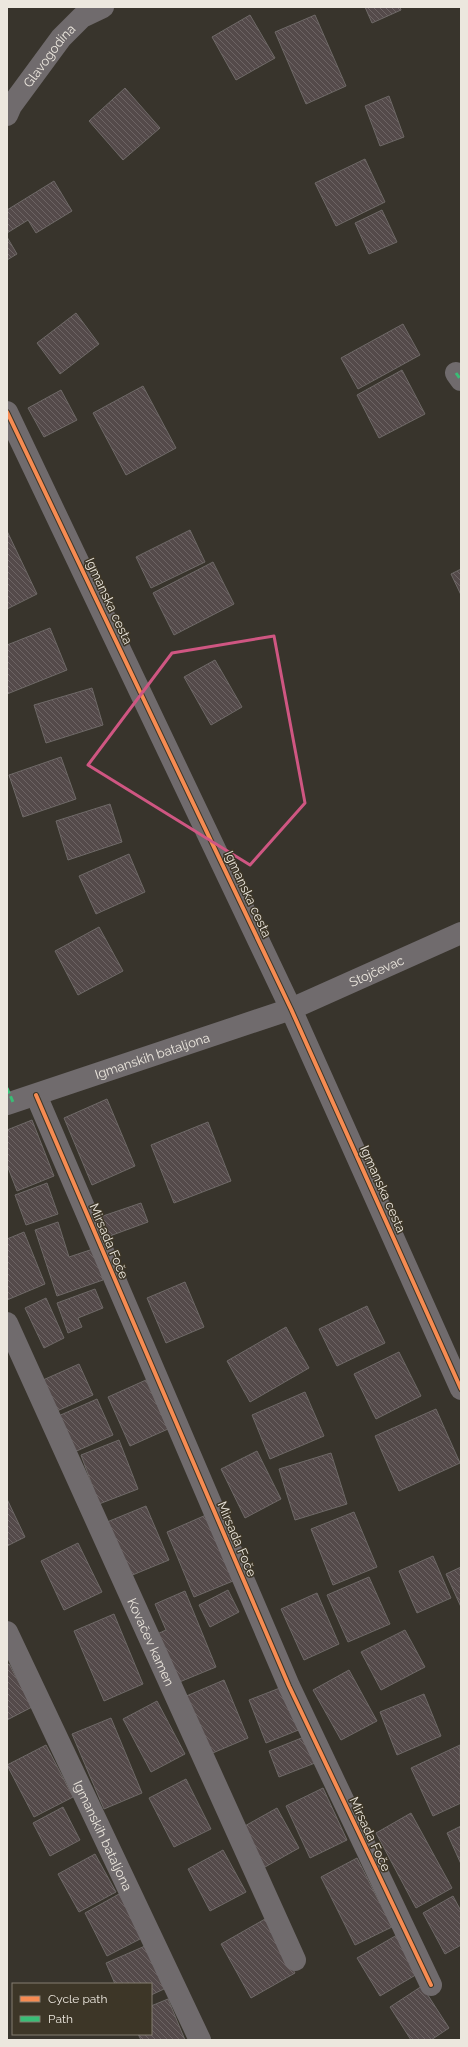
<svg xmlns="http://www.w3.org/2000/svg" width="468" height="2047" font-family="Raleway,sans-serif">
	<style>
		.building { fill: url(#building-back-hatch); stroke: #6e6967 }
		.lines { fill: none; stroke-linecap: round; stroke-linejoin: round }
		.minor { stroke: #706b6d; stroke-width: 22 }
		.quiet { stroke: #3abd76; stroke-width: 3; stroke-dasharray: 6 3; stroke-linecap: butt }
		.cycleway-casing { stroke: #3d3627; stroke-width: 6 }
		.cycleway { stroke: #f68b52; stroke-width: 4 }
		.marked { fill: none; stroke: #cf5682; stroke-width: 3; stroke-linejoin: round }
		.labels { text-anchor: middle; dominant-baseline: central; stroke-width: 3; stroke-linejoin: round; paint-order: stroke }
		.street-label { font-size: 13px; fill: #ece7de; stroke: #3d3627 }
	</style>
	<defs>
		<pattern id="building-back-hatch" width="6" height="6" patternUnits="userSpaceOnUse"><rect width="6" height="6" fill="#544a4a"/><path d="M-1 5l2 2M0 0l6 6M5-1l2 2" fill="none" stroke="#6d6464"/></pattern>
	</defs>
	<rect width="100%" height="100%" fill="#38342c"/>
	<g class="building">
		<path d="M365 7H400L401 10 372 23Z"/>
		<path d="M250 15 275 58 236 80 212 37Z"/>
		<path d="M315 15 346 86 306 104 275 32Z"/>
		<path d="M125 88 160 128 123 160 89 121Z"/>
		<path d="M389 96 404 137 380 146 365 106Z"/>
		<path d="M365 159 385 202 336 226 315 183Z"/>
		<path d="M54 181 72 211 36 233 28 220 7 233V210Z"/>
		<path d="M382 210 397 242 369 254 355 223Z"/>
		<path d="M7 237 17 254 7 260Z"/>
		<path d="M76 313 99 344 60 374 37 343Z"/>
		<path d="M403 324 420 355 358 389 341 358Z"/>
		<path d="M402 370 425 414 379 438 357 395Z"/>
		<path d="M143 386 176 448 126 475 93 413Z"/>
		<path d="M61 390 77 420 44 437 28 408Z"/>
		<path d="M190 530 205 562 151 588 136 557Z"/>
		<path d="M7 531 37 594 7 609Z"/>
		<path d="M213 562 234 604 174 635 153 593Z"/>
		<path d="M461 569V595L451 574Z"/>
		<path d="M50 628 67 670 7 694V645Z"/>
		<path d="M215 660 242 707 211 725 184 677Z"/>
		<path d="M92 688 103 725 46 743 34 705Z"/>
		<path d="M61 757 76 799 23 817 9 775Z"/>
		<path d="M110 804 122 842 68 860 56 821Z"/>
		<path d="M129 854 145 892 96 914 79 876Z"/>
		<path d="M99 927 123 971 78 995 55 951Z"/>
		<path d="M107 1099 135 1166 92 1185 64 1118Z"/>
		<path d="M32 1120 54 1176 17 1191 7 1165V1130Z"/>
		<path d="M208 1122 231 1181 174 1203 151 1145Z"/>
		<path d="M47 1183 58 1214 26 1225 15 1195Z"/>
		<path d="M141 1203 148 1222 107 1237 100 1217Z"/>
		<path d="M58 1222 69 1257 93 1249 103 1280 57 1296 35 1230Z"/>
		<path d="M24 1232 45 1284 7 1300V1239Z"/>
		<path d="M185 1282 204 1327 166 1343 147 1298Z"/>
		<path d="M95 1289 103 1308 78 1318 82 1327 68 1333 57 1303Z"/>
		<path d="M46 1298 64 1338 44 1348 25 1308Z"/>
		<path d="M367 1306 385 1343 337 1366 319 1329Z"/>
		<path d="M286 1327 309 1368 250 1402 227 1361Z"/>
		<path d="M399 1352 421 1396 376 1419 354 1374Z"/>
		<path d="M79 1364 93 1395 57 1411 43 1380Z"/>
		<path d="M146 1380 168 1429 130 1446 108 1397Z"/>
		<path d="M305 1392 324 1436 270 1459 252 1415Z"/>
		<path d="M97 1399 113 1435 72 1453 56 1417Z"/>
		<path d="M436 1409 460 1463 399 1491 375 1436Z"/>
		<path d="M119 1440 138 1489 99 1504 81 1455Z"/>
		<path d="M257 1451 281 1499 245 1518 221 1469Z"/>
		<path d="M331 1453 347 1504 295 1520 279 1469Z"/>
		<path d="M7 1499 25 1537 7 1546Z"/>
		<path d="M146 1506 169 1560 130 1576 107 1522Z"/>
		<path d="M354 1512 377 1567 333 1585 311 1529Z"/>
		<path d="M206 1515 233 1581 194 1597 167 1532Z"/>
		<path d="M78 1543 102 1592 64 1610 41 1561Z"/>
		<path d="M433 1556 451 1598 417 1613 399 1571Z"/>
		<path d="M461 1567V1607L446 1574Z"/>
		<path d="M369 1577 390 1624 348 1642 327 1595Z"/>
		<path d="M228 1590 239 1612 210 1627 199 1605Z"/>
		<path d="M185 1591 216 1667 177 1683 157 1634 166 1630 155 1604Z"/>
		<path d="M317 1593 339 1644 304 1660 281 1609Z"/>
		<path d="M114 1614 143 1684 104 1701 74 1631Z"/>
		<path d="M405 1630 425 1667 381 1690 361 1652Z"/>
		<path d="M9 1664 32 1707 7 1720V1665Z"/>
		<path d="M349 1670 377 1721 341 1740 313 1690Z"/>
		<path d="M224 1680 248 1738 208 1755 184 1697Z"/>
		<path d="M285 1686 301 1729 266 1743 249 1700Z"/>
		<path d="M424 1694 441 1736 397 1755 380 1712Z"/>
		<path d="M157 1701 185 1754 151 1772 123 1719Z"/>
		<path d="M111 1718 142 1793 104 1809 72 1734Z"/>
		<path d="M304 1737 315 1763 279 1777 269 1751Z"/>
		<path d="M46 1745 73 1797 34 1817 7 1765Z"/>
		<path d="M460 1745 461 1803 433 1816 411 1768Z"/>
		<path d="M186 1779 211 1829 174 1847 149 1798Z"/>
		<path d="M323 1788 347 1840 310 1858 286 1806Z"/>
		<path d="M63 1807 80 1840 50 1856 33 1823Z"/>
		<path d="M277 1808 299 1848 265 1867 243 1827Z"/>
		<path d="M411 1813 452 1888 416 1908 376 1833Z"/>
		<path d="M461 1826V1864L447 1833Z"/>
		<path d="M223 1850 246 1892 210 1911 188 1869Z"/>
		<path d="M95 1854 116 1892 79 1912 58 1874Z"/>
		<path d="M357 1858 392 1927 355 1945 321 1877Z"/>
		<path d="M119 1894 142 1938 107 1956 85 1913Z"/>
		<path d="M453 1896 461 1911V1945L445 1954 423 1913Z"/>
		<path d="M265 1919 295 1973 251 1998 221 1944Z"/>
		<path d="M397 1935 419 1973 380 1996 357 1958Z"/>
		<path d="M145 1946 164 1989 151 1995V1984H115L106 1963Z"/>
		<path d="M422 1986 449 2028 431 2040H411L390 2007Z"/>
		<path d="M168 1999 185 2040H141L138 2034H151V2006Z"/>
	</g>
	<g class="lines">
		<g class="minor">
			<path id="s1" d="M7 115 11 106 61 38 82 17 103 7"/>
			<path d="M456 373 461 380"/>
			<path d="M7 412 291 1009 461 1389"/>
			<path d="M36 1095 289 1686 431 1985"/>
			<path id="s2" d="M7 1104 291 1009 461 933"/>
			<path id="s3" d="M7 1323 295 1960"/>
			<path id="s4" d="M7 1632 200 2040"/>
		</g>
		<g class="quiet">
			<path d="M456 373 461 380"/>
			<path d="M7 1088 13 1102"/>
		</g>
		<defs>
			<g id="cycleway">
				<path d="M7 412 291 1009 461 1389"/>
				<path d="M36 1095 289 1686 431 1985"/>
			</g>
		</defs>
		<use href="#cycleway" class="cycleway-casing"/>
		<use href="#cycleway" class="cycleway"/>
	</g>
	<path class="marked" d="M274 636 305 803 250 865 88 765 172 653Z"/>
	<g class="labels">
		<g class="street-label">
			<text stroke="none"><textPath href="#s1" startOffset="73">Glavogodina</textPath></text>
			<text transform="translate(109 601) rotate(65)">Igmanska cesta</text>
			<text transform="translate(248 894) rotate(65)">Igmanska cesta</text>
			<text stroke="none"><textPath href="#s2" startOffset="393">Stojčevac</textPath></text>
			<text stroke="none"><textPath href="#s2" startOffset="153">Igmanskih bataljona</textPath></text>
			<text transform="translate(383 1189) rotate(66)">Igmanska cesta</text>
			<text transform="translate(109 1241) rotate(67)">Mirsada Foče</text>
			<text transform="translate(237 1539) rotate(67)">Mirsada Foče</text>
			<text stroke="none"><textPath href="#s3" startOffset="350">Kovačev kamen</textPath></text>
			<text transform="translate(370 1834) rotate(65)">Mirsada Foče</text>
			<text stroke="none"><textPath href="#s4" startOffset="225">Igmanskih bataljona</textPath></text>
		</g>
	</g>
	<rect width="468" height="2047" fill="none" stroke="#ece7de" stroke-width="16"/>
	<rect x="12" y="1983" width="140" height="52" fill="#3d3627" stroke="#837d70"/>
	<rect x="20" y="1996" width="20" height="6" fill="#f68b52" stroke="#837d70"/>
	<text x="48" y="2003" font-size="12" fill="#ece7de">Cycle path</text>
	<rect x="20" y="2016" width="20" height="6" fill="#3abd76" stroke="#837d70"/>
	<text x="48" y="2023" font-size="12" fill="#ece7de">Path</text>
</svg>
